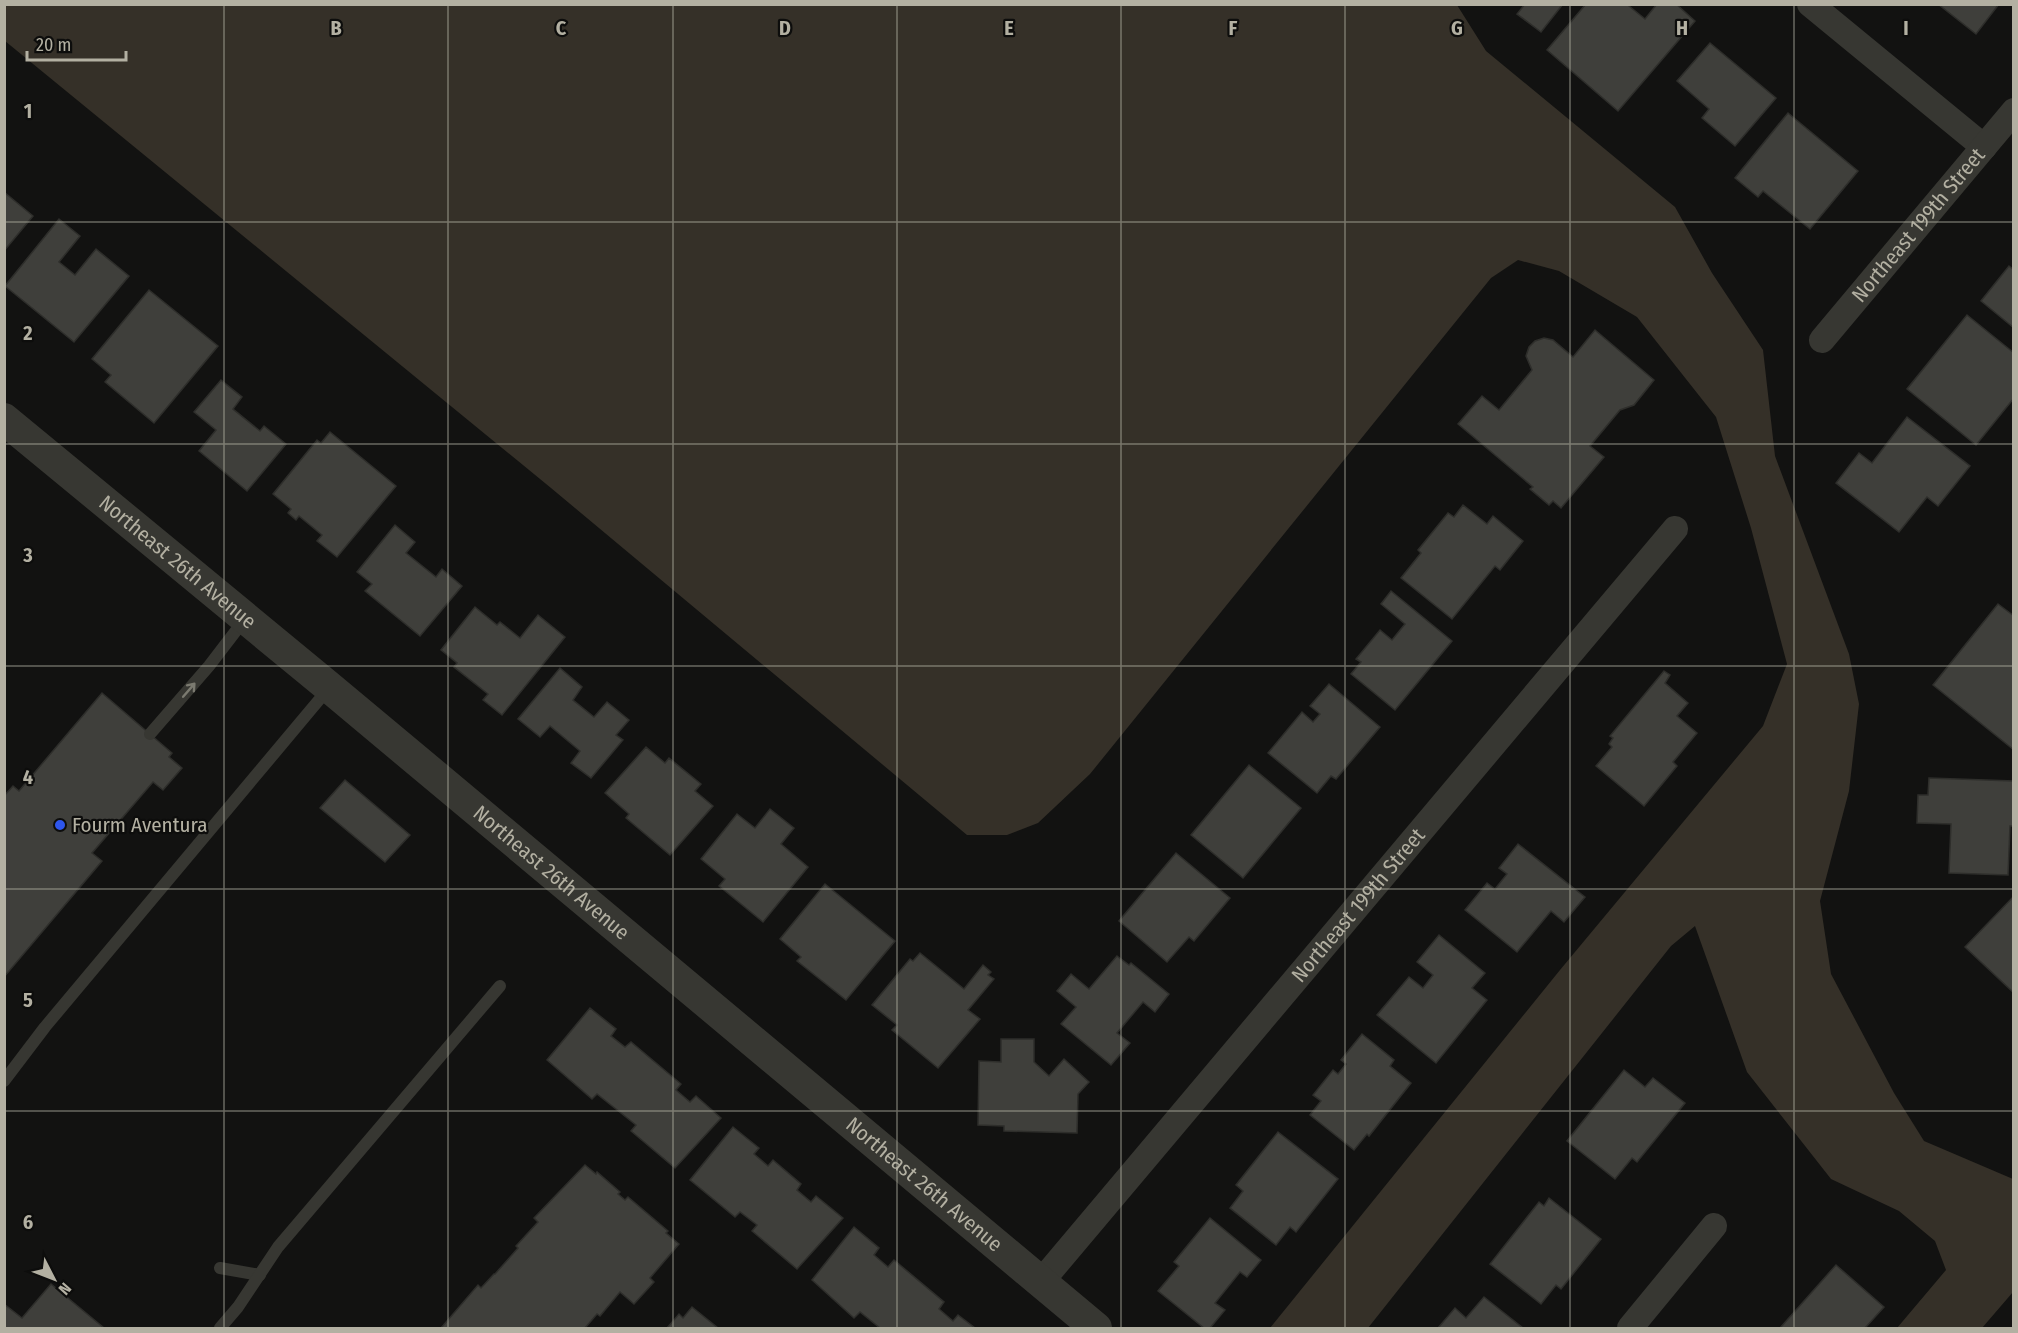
<svg xmlns="http://www.w3.org/2000/svg" width="2018" height="1333" font-family="'Fira Sans Condensed',sans-serif">
	<style>
		.water { fill: #353028 }
		.building { fill: #3f3f3b; stroke: #2e2e2b; stroke-width: 1.5 }
		.lines { fill: none; stroke-linecap: round; stroke-linejoin: round }
		.service { stroke: #373732; stroke-width: 12 }
		.minor { stroke: #373732; stroke-width: 26 }
		.tertiary { stroke: #373732; stroke-width: 32 }
		.oneway { stroke: #7b7a70 }
		.grid { fill: none; stroke: #b3b0a2; stroke-width: 1.5; stroke-opacity: 0.55 }
		.poi-dot { fill: #2e56ed; stroke: #0d0d0c; stroke-width: 2 }
		.labels { text-anchor: middle; dominant-baseline: central; stroke-width: 4.5; stroke-linejoin: round; paint-order: stroke }
		.street-label { font-size: 21px; fill: #b3b0a2; stroke: #0d0d0c }
		.poi-label { font-size: 21px; fill: #b3b0a2; stroke: #0d0d0c; text-anchor: start }
		.grid-label { font-size: 20px; text-anchor: middle; font-weight: bold; fill: #b3b0a2; stroke: #0d0d0c; stroke-width: 4.5; stroke-linejoin: round; paint-order: stroke }
	</style>
	<rect width="100%" height="100%" fill="#121211"/>
	<path class="water" d="M4 5H1457L1486 51 1675 207 1712 273 1763 350 1775 456 1849 654 1859 704 1849 791 1820 901 1831 974 1894 1093 1924 1141 2013 1179V1292L1982 1328H1897L1946 1270 1935 1241 1899 1211 1831 1179 1747 1072 1695 926 1671 946 1368 1328H1270L1560 970 1763 726 1787 664 1751 528 1716 417 1637 317 1559 271 1518 260 1491 278 1090 774 1038 823 1007 835H967L551 488 5 41Z"/>
	<g class="building">
		<path d="M1525 4H1563L1541 32 1517 14Z"/>
		<path d="M1586 4H1631L1629 6 1645 19 1657 4H1676L1695 21 1618 111 1547 50Z"/>
		<path d="M1938 4H1999L1976 34Z"/>
		<path d="M1710 43 1776 98 1735 146 1702 118 1709 109 1677 81Z"/>
		<path d="M1788 113 1858 171 1810 229 1763 191 1758 197 1735 178Z"/>
		<path d="M4 192 33 216 4 251Z"/>
		<path d="M59 219 80 236 59 262 75 275 96 249 129 276 74 342 5 286Z"/>
		<path d="M2009 266 2014 270V328L1981 301Z"/>
		<path d="M149 290 218 346 154 423 105 382 111 375 92 359Z"/>
		<path d="M1967 315 2014 353V398L1976 445 1907 389Z"/>
		<path d="M1595 330 1654 380 1634 405 1620 410 1590 446 1604 457 1561 508 1553 501 1549 505 1530 489 1533 487 1458 424 1482 396 1499 410 1532 370 1526 356 1529 347 1535 341 1544 338 1553 340 1573 357Z"/>
		<path d="M221 380 242 397 233 409 260 431 264 426 286 444 247 491 199 451 216 430 194 412Z"/>
		<path d="M1907 417 1970 466 1938 506 1927 497 1899 532 1836 483 1859 453 1872 463Z"/>
		<path d="M330 432 396 486 337 557 317 541 322 535 299 516 296 520 288 513 291 509 273 494 317 440 321 443Z"/>
		<path d="M1463 505 1487 524 1493 516 1523 541 1500 570 1495 566 1452 619 1401 578 1421 553 1418 550 1448 513 1454 517Z"/>
		<path d="M395 525 415 542 406 553 436 577 442 569 462 586 420 636 365 591 372 584 357 572Z"/>
		<path d="M1391 591 1452 641 1395 710 1351 674 1361 662 1356 659 1380 630 1392 640 1405 624 1381 604Z"/>
		<path d="M1998 604 2014 616V750L1933 685Z"/>
		<path d="M475 607 497 625 500 622 520 638 538 615 565 637 502 715 483 700 488 694 454 667 457 663 441 650Z"/>
		<path d="M560 668 582 687 573 700 594 717 607 702 629 720 616 735 623 740 591 778 571 763 580 751 550 726 540 737 518 719Z"/>
		<path d="M1664 671 1670 675 1665 683 1688 703 1677 716 1697 733 1673 762 1677 766 1644 806 1596 766 1612 747 1609 744 1613 738 1610 736Z"/>
		<path d="M1329 684 1380 727 1336 779 1331 776 1317 793 1268 753 1302 712 1313 722 1320 714 1310 706Z"/>
		<path d="M102 693 172 753 169 757 182 768 163 790 153 782 92 853 102 861 4 977V796L13 786 19 791Z"/>
		<path d="M646 747 665 763 669 758 701 784 695 791 713 806 670 855 626 818 629 814 605 793Z"/>
		<path d="M1249 765 1301 808 1243 878 1191 835Z"/>
		<path d="M1929 778 2014 781 2013 826H2010L2008 875 1949 873 1951 824 1917 823 1918 795H1928Z"/>
		<path d="M345 780 410 835 385 862 320 808Z"/>
		<path d="M770 809 794 828 781 844 808 867 763 922 719 886 725 879 701 859 737 814 755 828Z"/>
		<path d="M1518 844 1585 897 1564 922 1551 911 1517 952 1465 910 1487 883 1495 889 1507 874 1499 868Z"/>
		<path d="M1176 853 1230 898 1194 941 1189 937 1167 962 1119 921Z"/>
		<path d="M825 884 895 941 846 1000 797 961 801 957 780 939Z"/>
		<path d="M2014 896V993L1965 947Z"/>
		<path d="M1439 935 1485 973 1472 988 1487 1000 1436 1063 1377 1015 1409 977 1423 988 1433 975 1417 962Z"/>
		<path d="M920 953 964 989 983 965 991 972 988 975 994 979 968 1010 980 1019 938 1068 892 1030 897 1025 872 1005 910 959 913 961Z"/>
		<path d="M1117 956 1129 965 1131 963 1169 994 1155 1012 1143 1002 1117 1033 1130 1043 1111 1065 1061 1024 1076 1007 1057 991 1071 974 1089 989Z"/>
		<path d="M590 1008 616 1029 611 1036 625 1047 631 1042 681 1084 676 1090 690 1102 696 1096 721 1118 675 1168 631 1131 636 1125 597 1094 592 1099 547 1060Z"/>
		<path d="M1362 1034 1394 1060 1390 1066 1411 1083 1369 1136 1367 1134 1354 1150 1310 1115 1321 1101 1313 1095 1333 1070 1338 1074 1346 1064 1341 1060Z"/>
		<path d="M1001 1039H1034V1062L1049 1076 1064 1059 1089 1082 1078 1094 1077 1133 1004 1131V1126L978 1125 979 1061 1001 1062Z"/>
		<path d="M1624 1070 1645 1087 1653 1078 1685 1103 1637 1162 1632 1158 1615 1179 1567 1141Z"/>
		<path d="M733 1127 759 1148 754 1154 768 1166 773 1160 801 1184 797 1190 811 1202 816 1196 843 1218 797 1269 752 1231 757 1225 740 1212 735 1217 690 1180Z"/>
		<path d="M1278 1132 1338 1179 1296 1232 1290 1227 1276 1245 1230 1208 1243 1191 1236 1185Z"/>
		<path d="M585 1165 596 1174 597 1172 620 1192 618 1194 625 1200 628 1197 668 1231 666 1233 679 1244 650 1278 654 1282 634 1304 620 1292 600 1316 597 1314 585 1328H441L478 1285 481 1288 494 1274H495L518 1248 516 1246 538 1222 534 1218Z"/>
		<path d="M1549 1198 1601 1239 1561 1289 1556 1285 1541 1304 1490 1264 1539 1202 1544 1206Z"/>
		<path d="M1210 1218 1261 1260 1247 1277 1240 1272 1215 1303 1225 1310 1210 1328H1204L1158 1291 1179 1266 1174 1262Z"/>
		<path d="M854 1227 879 1248 874 1255 888 1267 894 1260 944 1302 939 1309 953 1321 958 1315 975 1328H880L860 1312 854 1318 812 1280Z"/>
		<path d="M1836 1265 1884 1307 1865 1328H1780Z"/>
		<path d="M51 1284 104 1328H4V1304L22 1318Z"/>
		<path d="M1484 1297 1523 1328H1438L1455 1308 1466 1318Z"/>
		<path d="M692 1307 718 1328H667L679 1314 683 1318Z"/>
	</g>
	<g class="lines">
		<g class="service">
			<path d="M150 734 209 666 245 619"/>
			<path d="M4 1081 45 1027 329 688"/>
			<path d="M220 1268 260 1275"/>
			<path d="M220 1328 238 1307 278 1247 500 986"/>
		</g>
		<g class="minor">
			<path d="M1810 4 1984 147"/>
			<path id="s1" d="M1822 340 2014 111"/>
			<path id="s2" d="M1040 1283 1675 529"/>
			<path d="M1630 1328 1714 1226"/>
		</g>
		<path class="tertiary" id="s3" d="M4 419 329 687 1096 1328"/>
	</g>
	<defs><path id="oneway-shaft" d="M-6 0H5M1.5-3L5.5 0L1.5 3" fill="none" stroke-width="1.6" stroke-linecap="round" stroke-linejoin="round" transform="scale(1.5)"/></defs>
	<use class="oneway" href="#oneway-shaft" transform="translate(189 690) rotate(-49)"/>
	<path class="grid" d="M224 4V1328M448 4V1328M673 4V1328M897 4V1328M1121 4V1328M1345 4V1328M1570 4V1328M1794 4V1328M4 222H2014M4 444H2014M4 666H2014M4 889H2014M4 1111H2014"/>
	<circle class="poi-dot" cx="60" cy="825" r="6"/>
	<g class="labels">
		<g class="street-label">
			<text stroke="none"><textPath href="#s1" startOffset="150">Northeast 199th Street</textPath></text>
			<text stroke="none"><textPath href="#s3" startOffset="225">Northeast 26th Avenue</textPath></text>
			<text stroke="none"><textPath href="#s3" startOffset="711">Northeast 26th Avenue</textPath></text>
			<text stroke="none"><textPath href="#s2" startOffset="494">Northeast 199th Street</textPath></text>
			<text stroke="none"><textPath href="#s3" startOffset="1197">Northeast 26th Avenue</textPath></text>
		</g>
		<g class="poi-label">
			<text x="72" y="825">Fourm Aventura</text>
		</g>
	</g>
	<g class="grid-label">
		<text x="336" y="35">B</text>
		<text x="561" y="35">C</text>
		<text x="785" y="35">D</text>
		<text x="1009" y="35">E</text>
		<text x="1233" y="35">F</text>
		<text x="1457" y="35">G</text>
		<text x="1682" y="35">H</text>
		<text x="1906" y="35">I</text>
		<text x="28" y="118">1</text>
		<text x="28" y="340">2</text>
		<text x="28" y="562">3</text>
		<text x="28" y="784">4</text>
		<text x="28" y="1007">5</text>
		<text x="28" y="1229">6</text>
	</g>
	<rect width="2018" height="1333" fill="none" stroke="#b3b0a2" stroke-width="12"/>
	<g transform="translate(54 1279) rotate(132)" stroke="#0d0d0c" stroke-width="4.5" paint-order="stroke">
	<path d="M0-4.5L10 22L0 15L-10 22Z" fill="#b3b0a2"/>
	<text y="-9" font-size="16" font-weight="bold" text-anchor="middle" fill="#b3b0a2">N</text>
	</g>
	<path d="M27 51v9h99v-9" fill="none" stroke="#b3b0a2" stroke-width="3"/>
	<text x="36" y="51" font-size="18" fill="#b3b0a2" stroke="#0d0d0c" stroke-width="4.5" paint-order="stroke">20 m</text>
</svg>
